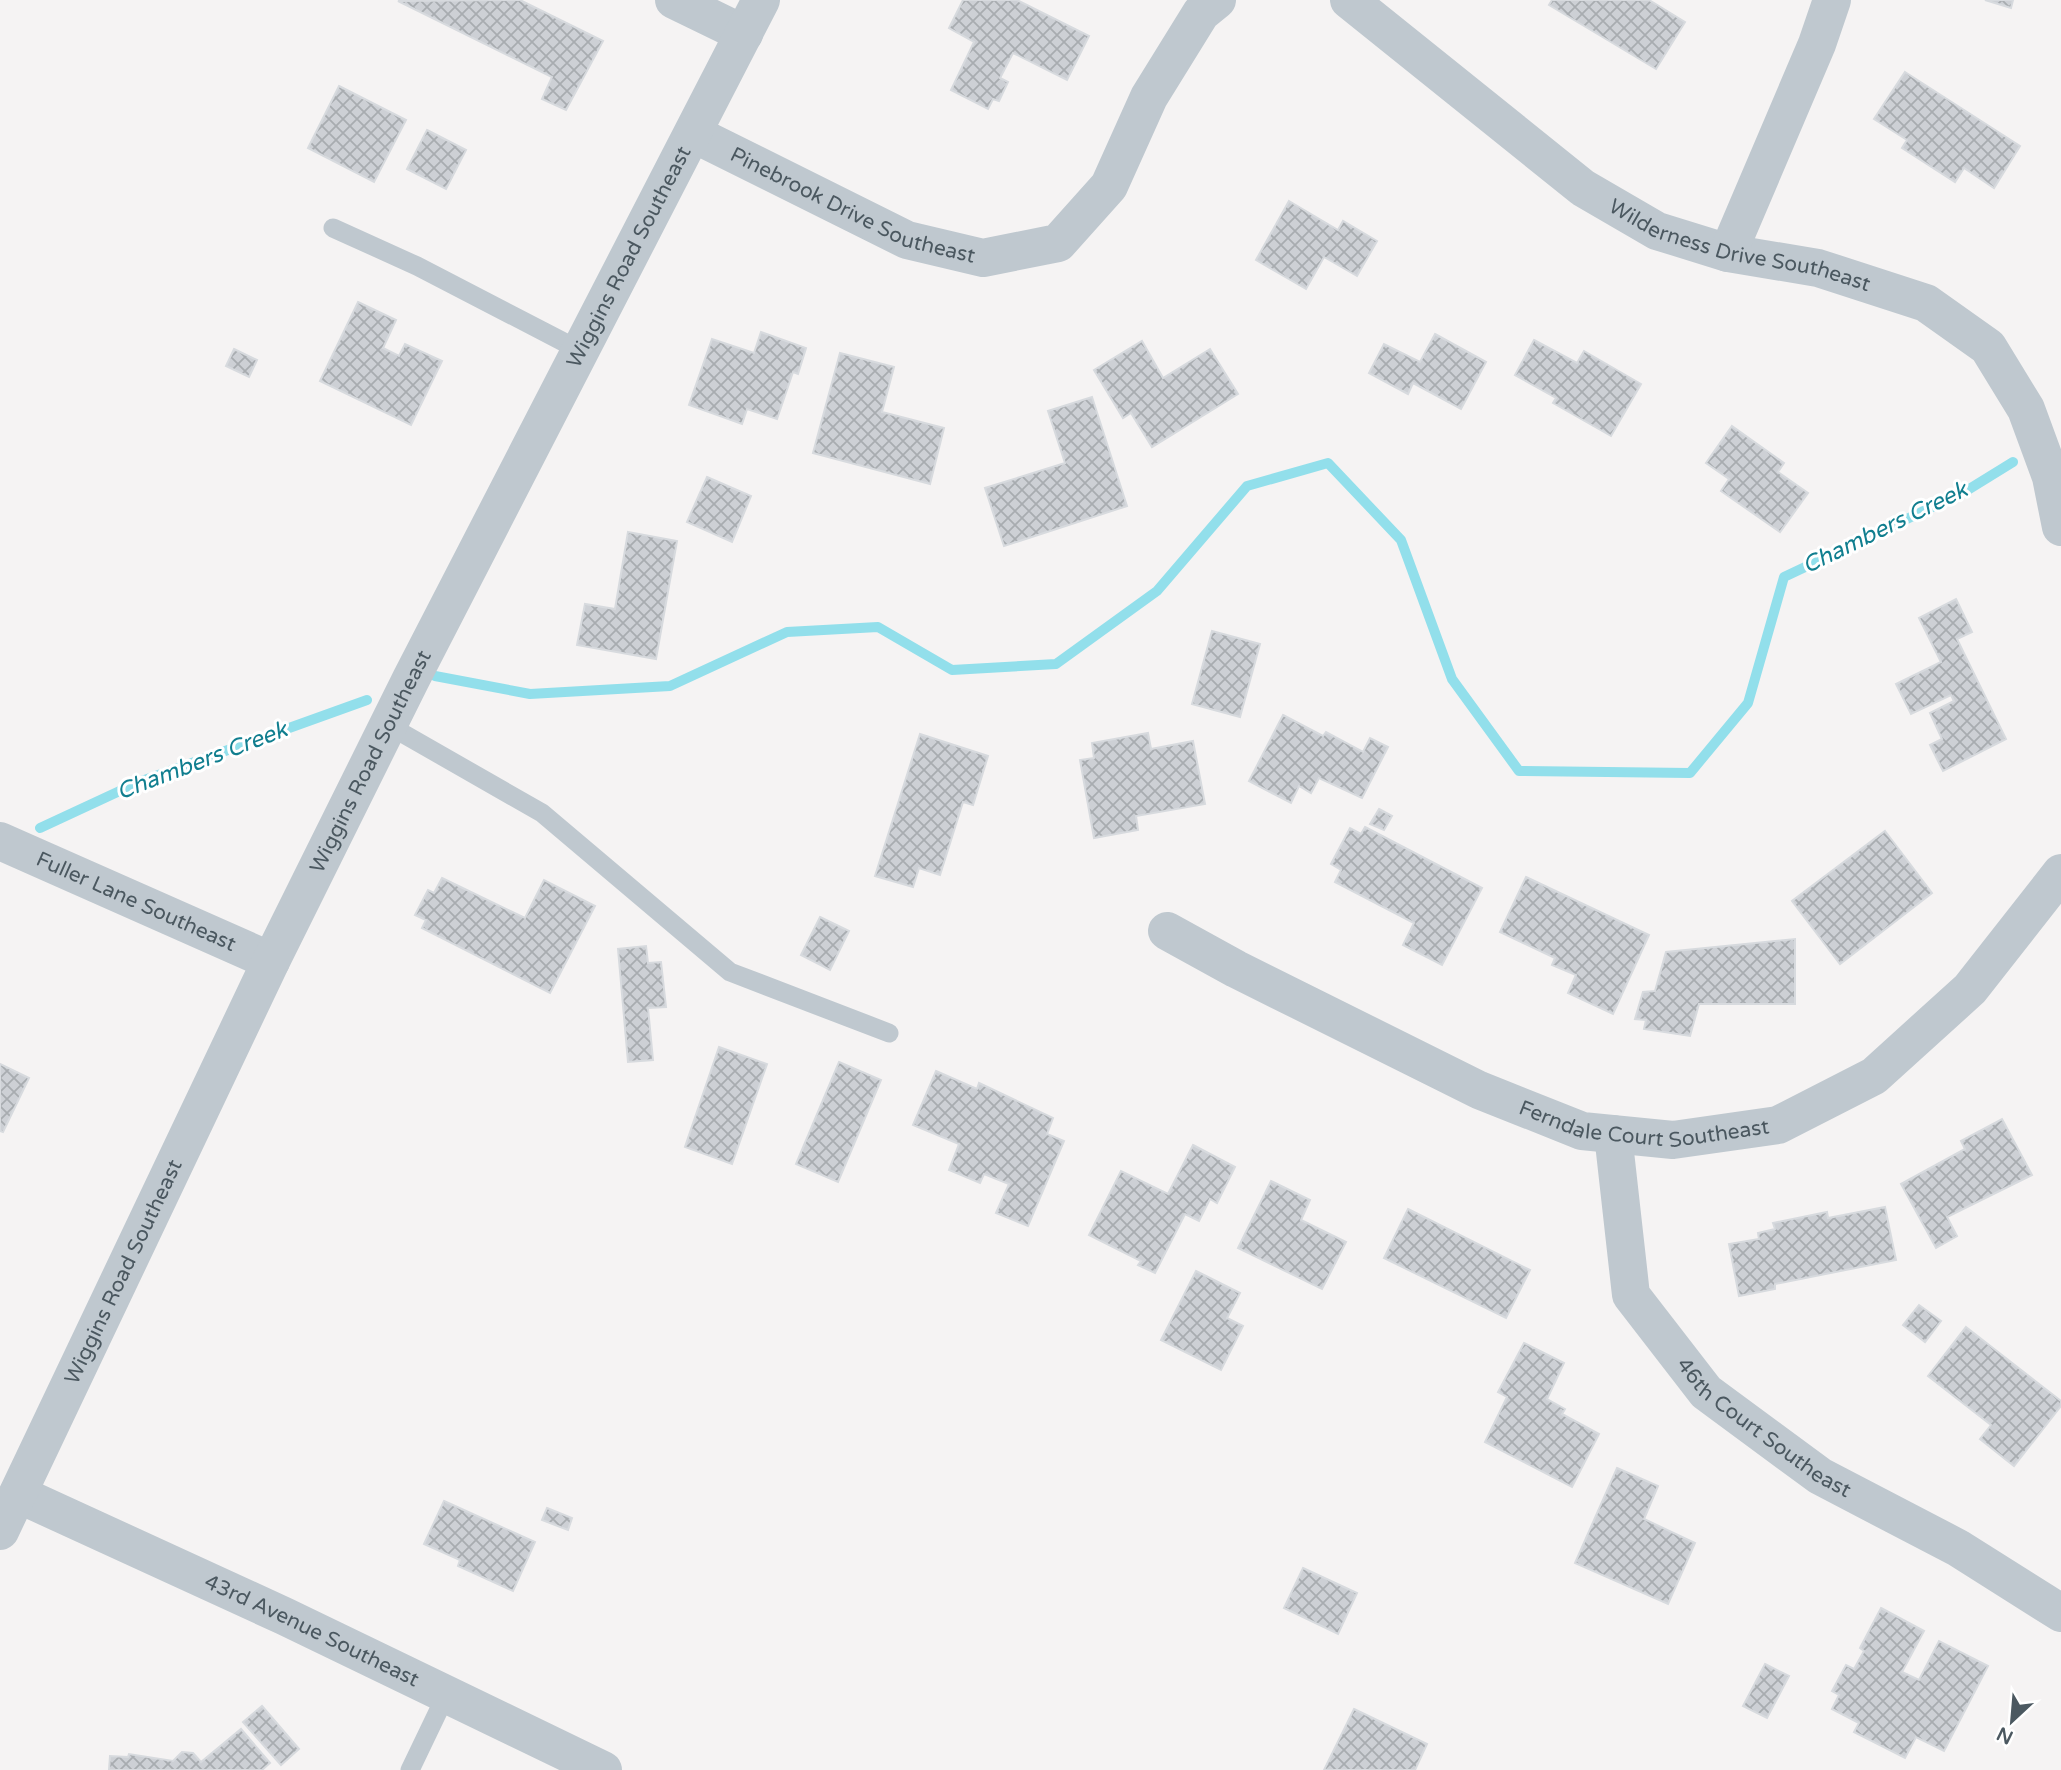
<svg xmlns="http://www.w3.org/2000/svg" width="2061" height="1770" font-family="'Varela Round',sans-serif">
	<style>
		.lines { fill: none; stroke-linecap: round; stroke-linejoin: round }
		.stream { stroke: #92dfeb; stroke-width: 10 }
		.building { fill: url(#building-cross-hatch); stroke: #d7dade; stroke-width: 2 }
		.service { stroke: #bfc8cf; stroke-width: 19 }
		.minor { stroke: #bfc8cf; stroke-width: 38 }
		.tertiary { stroke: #bfc8cf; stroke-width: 38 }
		.labels { text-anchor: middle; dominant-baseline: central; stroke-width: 6; stroke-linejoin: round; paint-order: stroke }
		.street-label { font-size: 21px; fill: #4b5860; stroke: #fff }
		.water-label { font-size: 23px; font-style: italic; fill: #107e8f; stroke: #fff }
	</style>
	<defs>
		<pattern id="building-cross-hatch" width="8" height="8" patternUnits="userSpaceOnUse" patternTransform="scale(1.75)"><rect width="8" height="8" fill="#cdd0d5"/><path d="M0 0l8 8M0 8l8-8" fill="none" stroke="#a8acb0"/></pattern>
	</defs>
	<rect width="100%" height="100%" fill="#f5f3f3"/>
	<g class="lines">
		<g class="stream">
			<path d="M435 676 530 694 670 686 787 632 878 627 952 670 1056 664 1157 591 1247 486 1328 463 1401 540 1452 679 1519 771 1690 773 1748 703 1784 577 1966 491 2013 462"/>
			<path d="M40 828 139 782 367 700"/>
		</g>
	</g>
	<g class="building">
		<path d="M520 0 603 41 566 110 542 99 552 77 398 1Z"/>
		<path d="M963 0H1017L1089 36 1067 80 1013 53 1000 78 1008 82 999 101 993 99 988 109 951 90 974 42 949 28Z"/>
		<path d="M1552 0H1649L1685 22 1656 69 1549 5Z"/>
		<path d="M1985 0H2013L2011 8Z"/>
		<path d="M1905 72 2020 146 1994 188 1964 168 1955 182 1902 148 1907 140 1874 119Z"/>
		<path d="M339 86 406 120 374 182 308 148Z"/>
		<path d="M427 130 466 150 446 189 407 169Z"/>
		<path d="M1289 201 1338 230 1343 221 1377 241 1357 276 1324 257 1306 289 1256 260Z"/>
		<path d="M358 302 396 320 383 348 399 356 405 344 442 361 411 425 320 381Z"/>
		<path d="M761 332 806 348 798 374 793 372 777 419 747 409 742 424 689 405 712 339 754 353Z"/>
		<path d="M1435 334 1486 362 1461 409 1413 383 1408 394 1369 373 1384 344 1420 362Z"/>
		<path d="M1534 340 1577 363 1584 351 1641 384 1611 436 1553 403 1556 398 1515 375Z"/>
		<path d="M1142 341 1163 378 1210 349 1238 394 1152 447 1131 413 1123 418 1094 370Z"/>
		<path d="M234 349 257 360 249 377 226 366Z"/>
		<path d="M840 353 894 367 882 412 944 428 930 484 813 453Z"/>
		<path d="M1092 397 1127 506 1004 546 985 488 1065 463 1048 411Z"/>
		<path d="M1732 426 1784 463 1778 472 1808 493 1780 532 1721 491 1729 479 1706 463Z"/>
		<path d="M707 477 751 496 732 542 687 522Z"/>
		<path d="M628 532 677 541 656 659 577 645 585 604 615 609Z"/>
		<path d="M1956 599 1972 632 1957 639 2006 739 1943 771 1930 745 1942 739 1930 713 1954 701 1951 695 1911 714 1896 684 1941 662 1919 618Z"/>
		<path d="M1212 631 1260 644 1240 717 1192 704Z"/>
		<path d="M1283 715 1323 736 1326 732 1363 752 1370 738 1388 747 1362 798 1319 778 1311 793 1299 786 1291 803 1249 781Z"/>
		<path d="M1148 733 1151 749 1193 741 1205 804 1136 816 1138 830 1094 838 1080 760 1094 758 1092 743Z"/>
		<path d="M920 734 988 756 973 805 963 802 940 875 919 868 913 887 875 876Z"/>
		<path d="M1379 809 1392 816 1384 830 1370 824Z"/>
		<path d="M1365 827 1482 888 1442 965 1403 945 1414 923 1335 882 1341 870 1331 864 1350 828 1361 834Z"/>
		<path d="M1885 831 1932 893 1840 964 1792 901Z"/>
		<path d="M1526 877 1649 935 1613 1014 1568 993 1576 975 1552 965 1555 958 1500 932Z"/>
		<path d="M442 878 525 918 544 880 595 906 550 993 422 928 426 920 415 915 428 890 434 893Z"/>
		<path d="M820 917 849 931 830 970 801 955Z"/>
		<path d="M1795 939V1004H1699L1690 1036 1644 1029 1646 1020 1635 1019 1643 992 1655 991 1666 952Z"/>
		<path d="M646 946 648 963 661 962 666 1007 648 1008 653 1060 628 1062 618 949Z"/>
		<path d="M719 1047 767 1064 732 1164 685 1147Z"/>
		<path d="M839 1062 881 1080 838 1182 796 1164Z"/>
		<path d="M0 1064 29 1078 3 1132 0 1131Z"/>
		<path d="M936 1071 977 1089 979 1083 1053 1118 1047 1134 1064 1141 1028 1226 996 1213 1009 1184 984 1174 980 1183 949 1170 959 1144 913 1125Z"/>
		<path d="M2002 1119 2032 1175 1947 1217 1957 1236 1936 1248 1901 1184 1965 1149 1961 1141Z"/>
		<path d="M1193 1145 1235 1167 1217 1203 1210 1199 1199 1221 1185 1214 1155 1273 1138 1265 1141 1261 1089 1235 1121 1171 1168 1194Z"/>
		<path d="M1271 1181 1310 1200 1301 1220 1346 1242 1322 1289 1238 1248Z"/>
		<path d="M1885 1207 1896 1260 1775 1284V1289L1739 1296 1729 1244 1759 1239 1758 1233 1775 1229 1773 1223 1827 1212 1828 1218Z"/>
		<path d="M1408 1209 1530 1270 1506 1318 1384 1258Z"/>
		<path d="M1196 1271 1240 1293 1227 1318 1243 1326 1221 1370 1161 1340Z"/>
		<path d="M1919 1305 1941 1321 1925 1342 1903 1325Z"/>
		<path d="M1966 1327 2061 1401V1406L2014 1466 1980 1439 1991 1425 1928 1376Z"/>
		<path d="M1524 1343 1564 1363 1547 1399 1565 1409 1562 1414 1599 1434 1572 1487 1485 1442 1507 1397 1498 1392Z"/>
		<path d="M1617 1468 1658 1486 1644 1519 1695 1543 1668 1604 1575 1563Z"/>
		<path d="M444 1501 535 1542 513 1591 458 1566 460 1560 424 1544Z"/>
		<path d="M547 1508 572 1518 568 1530 542 1520Z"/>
		<path d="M1303 1568 1357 1593 1338 1634 1284 1608Z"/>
		<path d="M1881 1608 1924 1631 1902 1672 1919 1680 1939 1641 1988 1666 1944 1751 1916 1737 1905 1758 1854 1732 1859 1723 1832 1709 1839 1695 1832 1691 1846 1665 1854 1669 1864 1651 1860 1648Z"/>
		<path d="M1765 1664 1789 1676 1767 1718 1743 1706Z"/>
		<path d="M262 1706 299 1749 281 1765 243 1722Z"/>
		<path d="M1354 1709 1427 1744 1415 1770H1324Z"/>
		<path d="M241 1729 270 1763 262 1770H109L110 1756 128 1757 129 1754 173 1761 182 1752 193 1753 201 1762Z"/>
	</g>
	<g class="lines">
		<g class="service">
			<path d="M333 228 417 266 581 351"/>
			<path d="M388 725 542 813 730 972 889 1033"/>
			<path d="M410 1770 446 1695"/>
		</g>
		<g class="minor">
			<path d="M674 0 744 34"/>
			<path id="s1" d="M1349 0 1583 188 1657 231 1728 253 1818 268 1926 303 1988 347 2026 409 2051 477 2061 527"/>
			<path id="s2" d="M694 134 907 240 983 258 1058 243 1109 186 1149 97 1201 13 1217 0"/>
			<path d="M1728 253 1817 44 1832 0"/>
			<path id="s3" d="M0 841 271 961"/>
			<path id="s4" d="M1167 931 1236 969 1479 1090 1582 1131 1673 1140 1778 1125 1874 1076 1970 989 2061 873"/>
			<path id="s5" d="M1613 1134 1631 1295 1706 1392 1820 1476 1958 1548 2061 1613"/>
			<path id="s6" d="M18 1494 284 1616 603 1770"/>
		</g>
		<path class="tertiary" id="s7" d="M0 1531 271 961 411 679 761 0"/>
	</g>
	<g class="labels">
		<g class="street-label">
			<text stroke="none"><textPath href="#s2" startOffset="175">Pinebrook Drive Southeast</textPath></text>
			<text stroke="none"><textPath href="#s1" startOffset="469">Wilderness Drive Southeast</textPath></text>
			<text stroke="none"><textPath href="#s7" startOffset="1421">Wiggins Road Southeast</textPath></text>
			<text stroke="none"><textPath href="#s7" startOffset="854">Wiggins Road Southeast</textPath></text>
			<text stroke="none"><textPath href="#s3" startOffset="149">Fuller Lane Southeast</textPath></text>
			<text stroke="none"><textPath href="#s4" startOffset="522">Ferndale Court Southeast</textPath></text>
			<text stroke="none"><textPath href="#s7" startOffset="287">Wiggins Road Southeast</textPath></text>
			<text stroke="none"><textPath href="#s5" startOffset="352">46th Court Southeast</textPath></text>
			<text stroke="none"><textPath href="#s6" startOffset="324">43rd Avenue Southeast</textPath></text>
		</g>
		<g class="water-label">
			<text transform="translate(1885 528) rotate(-26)">Chambers Creek</text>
			<text transform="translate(202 761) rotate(-21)">Chambers Creek</text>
		</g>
	</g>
	<g transform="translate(2012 1721) rotate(206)" stroke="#ffffff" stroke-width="5" paint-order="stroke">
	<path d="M0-5L12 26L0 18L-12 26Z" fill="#4b5860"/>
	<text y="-10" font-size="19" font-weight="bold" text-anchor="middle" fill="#4b5860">N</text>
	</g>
</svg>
